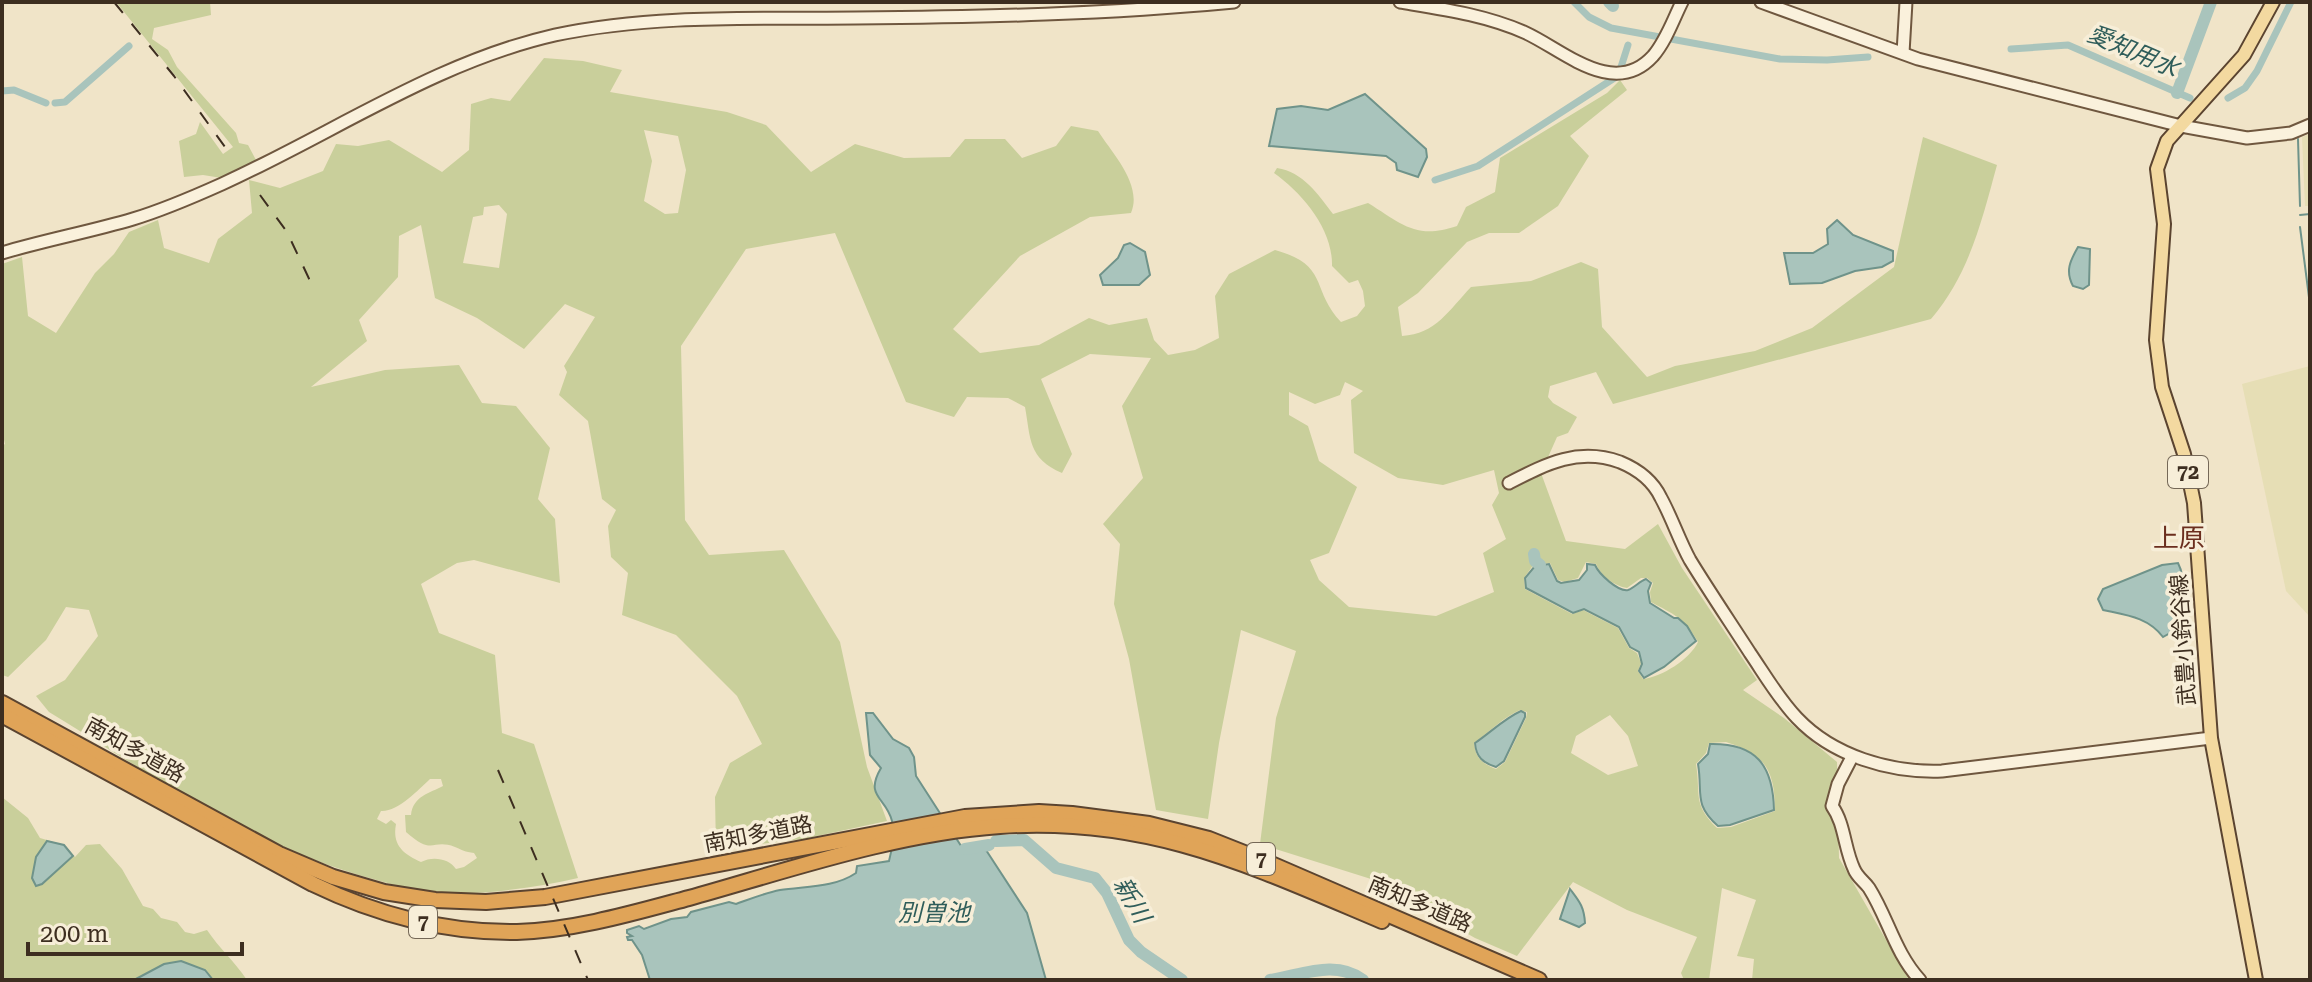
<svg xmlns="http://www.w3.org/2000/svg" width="2312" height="982" font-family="'Roboto Serif','Noto Sans JP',serif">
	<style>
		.farmland { fill: #e6deb5 }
		.green { fill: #c9cf9b; fill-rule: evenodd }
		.water { fill: #a9c4bc; stroke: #6f938a; stroke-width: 2 }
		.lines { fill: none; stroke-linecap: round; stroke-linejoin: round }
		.stream { stroke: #6f938a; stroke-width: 2 }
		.canal { stroke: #a9c4bc; stroke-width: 7 }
		.river { stroke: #a9c4bc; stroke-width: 12 }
		.secondary-casing { stroke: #6f573f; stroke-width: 15 }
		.primary-casing { stroke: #5b4430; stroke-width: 16 }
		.highway-casing { stroke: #5b4430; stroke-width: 18 }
		.secondary { stroke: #faf1dc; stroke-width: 11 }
		.primary { stroke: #f3d9a0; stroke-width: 12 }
		.highway { stroke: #e0a458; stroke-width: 14 }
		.rail { stroke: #3d2e20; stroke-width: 2; stroke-dasharray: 14 14; stroke-linecap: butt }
		.labels { text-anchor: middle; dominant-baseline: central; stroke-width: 7; stroke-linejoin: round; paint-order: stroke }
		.shield { fill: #f7eed8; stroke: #756857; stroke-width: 2 }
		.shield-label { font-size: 20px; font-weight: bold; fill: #3d2e20 }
		.street-label { font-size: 22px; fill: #3d2e20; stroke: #f7eed8 }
		.water-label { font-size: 24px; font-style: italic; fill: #2f5d5a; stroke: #f7eed8 }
		.quarter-label { font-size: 26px; fill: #6b2e1e; stroke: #f7eed8 }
	</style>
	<rect width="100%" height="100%" fill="#f0e4c8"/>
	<g class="farmland">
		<path d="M2310 134V206H2305L2302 137Z"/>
		<path d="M2310 366V617L2286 591 2242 384Z"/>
	</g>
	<g class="green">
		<path d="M116 2H210L211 15 154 28 152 39 168 50 177 67 236 133 239 143 248 145 257 162 228 179 203 175 184 177 179 141 196 134 200 122 223 154 233 147Z"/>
		<path d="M544 58 583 61 622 70 610 92 727 112 766 125 811 172 855 144 904 158 950 157 965 139H1005L1022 158 1056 146 1071 126 1098 131C1112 153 1143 185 1131 213L1090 217 1020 256 953 329 980 353 1039 345 1089 318 1109 325 1147 318 1154 340 1168 355 1195 350 1219 338 1215 296 1229 274 1275 250C1330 265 1310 289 1341 322L1357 316 1365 306 1363 291 1358 280 1349 283 1332 266C1333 229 1302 193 1274 173L1277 168C1303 172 1318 194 1333 214L1368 203C1402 224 1416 240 1457 226L1466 207 1495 192 1500 158 1607 93 1620 80 1627 90 1570 136 1589 156 1558 206 1519 233H1489L1467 242 1418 293 1398 307 1402 336C1436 334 1449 310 1471 287L1531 281 1581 262 1598 269 1602 327 1647 377 1675 366 1755 351 1812 328 1894 267 1923 137 1997 165C1982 220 1969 275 1931 319L1613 404 1596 372 1550 386 1548 397 1553 403 1577 417 1568 433 1557 437 1541 473 1566 541 1625 549 1658 524 1682 568 1757 680 1743 690 1784 718 1837 762 1839 858 1909 980H1752L1754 959 1737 956 1756 900 1722 888 1709 980H1684L1681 973 1697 937 1627 910 1573 882 1517 956 1475 938 1371 879 1260 844 1276 718 1296 651 1241 630 1219 743 1208 819 1156 810 1129 659 1114 604 1120 544 1103 524 1143 478 1122 406 1151 358 1090 354 1041 379 1072 454 1062 473C1028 458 1031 440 1025 407L1008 398 967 397 954 417 906 402 835 233 746 249 681 346 685 520 709 555 784 550 840 642 867 767 887 821 803 839 716 849 715 797 730 763 762 744 737 696 676 635 622 615 628 573 611 557 608 526 616 510 602 499 588 421 559 395 567 372 564 366 595 317 565 304 524 349 477 318 435 298 421 225 399 236 398 277 359 320 367 341 311 387 385 370 459 365 482 403 516 406 550 448 538 499 555 519 560 583 474 560 457 563 421 584 439 633 495 655 502 733 534 744 578 878C530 889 477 896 427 892 409 890 391 884 373 879 256 848 152 775 49 712L36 696 65 680 98 636 89 610 66 607 46 640 8 677 2 675V446L5 444 2 431V264L22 257 28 316 56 333 95 273 114 254 129 232 158 220 164 248 209 263 218 239 252 213 249 180 280 188 323 171 336 144 358 146 389 140 442 172 469 150 471 104 491 98 510 101ZM644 130 678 136 686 170 678 213 665 214 644 201 652 161ZM499 205 507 214 499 268 463 263 473 217 483 215 484 207ZM1345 382 1363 391 1351 400 1354 453 1398 478 1443 485 1494 470 1499 493 1492 505 1506 539 1483 553 1494 592 1436 616 1349 607 1319 580 1310 560 1329 553 1357 487 1319 461 1308 426 1289 415V392L1315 404 1340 395ZM1586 562 1596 564C1601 576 1614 586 1627 588L1641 578H1647L1653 583 1650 592 1651 602C1673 614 1685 618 1698 642 1690 659 1662 677 1643 679L1638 671 1641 663 1637 653 1629 648 1618 628 1583 610 1572 614 1525 589 1524 578 1534 564 1550 563 1558 580 1565 582 1578 578ZM1520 710 1527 712 1526 718 1505 762 1496 769C1483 764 1475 758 1474 743 1490 731 1504 717 1520 710ZM1610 715 1628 736 1638 766 1608 775 1571 753 1576 736ZM1726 742C1765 754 1775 770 1775 811L1731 827 1717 828C1692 804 1701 794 1696 764L1706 753 1709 743ZM430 779H441L443 786C430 793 413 796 411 815H405L406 832C434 857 431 838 455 847 462 850 465 852 474 853L477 858 464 867 456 869C449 858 432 856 421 862 403 854 392 845 396 824L391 820 386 824 377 819 381 811C398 812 418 790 430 779Z"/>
		<path d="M2 797 28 818 40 838 64 845 75 857 86 845 100 844 122 869 143 906 153 909 161 918 177 922 185 932 194 934 207 930C219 948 235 962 247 980H2Z"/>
	</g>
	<g class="water">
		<path d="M1365 94 1426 149 1427 157 1418 177 1397 170 1396 163 1386 156 1269 146 1277 109 1301 106 1328 110Z"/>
		<path d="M1837 220 1853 235 1893 251V261L1882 267 1855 271 1822 283 1790 284 1784 253H1813L1828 244 1827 229Z"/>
		<path d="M1130 243 1145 252 1150 275 1139 285H1103L1100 275 1118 258 1124 245Z"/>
		<path d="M2078 247 2090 249 2089 285 2083 289 2073 286C2065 271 2070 261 2078 247Z"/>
		<path d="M2178 563C2188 582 2181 609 2177 629L2163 637C2148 617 2126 615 2103 610L2098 599 2103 589 2162 565Z"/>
		<path d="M1549 564 1557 581 1561 583 1579 580 1587 570V564L1595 565C1599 574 1618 592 1628 590 1634 588 1640 581 1646 579L1651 583 1648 591 1650 603 1674 618H1678L1687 626 1696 641 1664 667 1644 678 1639 671 1642 664 1639 652 1630 647 1619 627 1584 609 1573 613 1526 588 1525 578 1535 566Z"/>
		<path d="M1521 711 1525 713V717L1504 761 1496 767C1483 763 1476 757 1475 743 1491 732 1505 718 1521 711Z"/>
		<path d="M866 713H873L893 739 909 748 914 757 916 776 965 852 986 850 1027 913 1046 980H650L642 955 632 940H628L627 937 632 936 627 933V930L639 926 644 929 671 919 687 917 691 912 729 902 736 904C750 899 765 893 780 890 805 886 834 888 856 873L857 866 889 861C892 850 895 832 892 821 886 797 864 797 881 768L870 755Z"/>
		<path d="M1710 744C1756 743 1773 765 1774 810L1730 825 1718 826C1693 804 1703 793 1698 764L1708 754Z"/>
		<path d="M47 841 64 845 73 856 42 884 36 886 32 878 36 857Z"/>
		<path d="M1570 889C1579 901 1584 906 1585 923L1579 927 1560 919Z"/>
		<path d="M181 961 205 970 213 980H134L164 964Z"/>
	</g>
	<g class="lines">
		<g class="stream">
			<path d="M2298 139 2300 206"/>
			<path d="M2300 215 2310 214"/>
			<path d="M2300 227 2310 305"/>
		</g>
		<g class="canal">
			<path d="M1574 2 1589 17 1611 28 1780 59 1827 60 1868 57"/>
			<path d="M2011 49 2068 45 2190 98"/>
			<path d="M1621 67 1628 45"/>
			<path d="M2 91 14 90 46 103"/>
			<path d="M2228 98 2245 88 2257 71 2291 2"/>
			<path d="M55 103 65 102 129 46"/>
			<path d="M1435 180 1478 166 1616 77"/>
		</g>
		<g class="river">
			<path d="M1609 2 1613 6"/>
			<path d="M2177 93 2211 2"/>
			<path d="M1534 554 1535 561 1540 565"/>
			<path d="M996 841 1024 840 1056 868 1095 878 1107 893 1129 940 1141 952 1182 980"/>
			<path d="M965 849 989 845"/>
			<path d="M1270 980C1302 975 1336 959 1363 980"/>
		</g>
		<defs>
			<g id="secondary">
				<path d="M1400 2C1442 9 1486 15 1526 33 1563 50 1614 99 1653 56 1666 41 1673 20 1682 2"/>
				<path d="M1761 2 1918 59 2181 126 2247 138 2291 133 2310 125"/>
				<path d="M1903 53 1906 2"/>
				<path d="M2 253C45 240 89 232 133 219 163 210 193 197 222 184 332 134 436 62 555 35 654 14 756 19 856 18 983 17 1108 14 1234 2"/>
				<path d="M1509 483C1546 464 1578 447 1620 462 1637 469 1653 481 1661 498 1672 518 1679 540 1690 560 1709 591 1730 622 1750 653 1765 675 1778 698 1797 718 1833 756 1890 773 1942 771L2211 738"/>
				<path d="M1852 757 1838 784 1832 806C1845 824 1844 848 1854 869 1857 877 1864 881 1869 888 1888 918 1895 953 1920 980"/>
			</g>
			<path id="primary" d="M2256 980 2211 738 2194 503 2184 454 2162 387 2156 340 2164 224 2157 169 2167 141 2244 55 2273 2"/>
			<g id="highway">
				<path d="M2 703 279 854 333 877 384 892 435 900 486 902 545 897 965 817 1039 812 1072 814 1149 824 1209 839 1262 860 1539 980"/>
				<path d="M2 715 313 884C377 915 446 933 517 932 576 930 633 913 689 898 789 870 896 833 1000 826 1149 816 1249 865 1382 921"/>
			</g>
		</defs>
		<use href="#secondary" class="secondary-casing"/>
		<use href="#primary" class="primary-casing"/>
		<use href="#highway" class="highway-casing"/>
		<use href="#secondary" class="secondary"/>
		<use href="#primary" class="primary"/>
		<use href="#highway" class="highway"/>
		<g class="rail">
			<path d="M114 2 174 76 230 154"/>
			<path d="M260 195 287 232 312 285"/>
			<path d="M498 770 588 980"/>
		</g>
	</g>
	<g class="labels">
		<g class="shield">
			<rect x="2168" y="456" width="40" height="32" rx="6"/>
			<rect x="1247" y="843" width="28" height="32" rx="6"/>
			<rect x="409" y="906" width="28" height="32" rx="6"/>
		</g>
		<g class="shield-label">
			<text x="2188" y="472">72</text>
			<text x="1261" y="859">7</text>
			<text x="423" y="922">7</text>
		</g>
		<g class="street-label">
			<text transform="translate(2183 640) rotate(-94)">武豊小鈴谷線</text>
			<text transform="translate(135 750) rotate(29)">南知多道路</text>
			<text transform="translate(758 834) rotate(-11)">南知多道路</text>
			<text transform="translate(1420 904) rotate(23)">南知多道路</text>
		</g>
		<g class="water-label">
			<text transform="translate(2133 51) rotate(23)">愛知用水</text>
			<text transform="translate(1132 900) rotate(60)">新川</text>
			<text x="934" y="913">別曽池</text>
		</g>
		<g class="quarter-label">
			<text x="2179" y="538">上原</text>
		</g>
	</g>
	<rect width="2312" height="982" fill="none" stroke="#3d2e20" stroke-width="8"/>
	<path d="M28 942v12h214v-12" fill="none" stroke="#3d2e20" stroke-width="4"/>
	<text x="40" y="942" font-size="24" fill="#3d2e20" stroke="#f7eed8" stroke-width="6" paint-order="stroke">200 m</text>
</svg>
